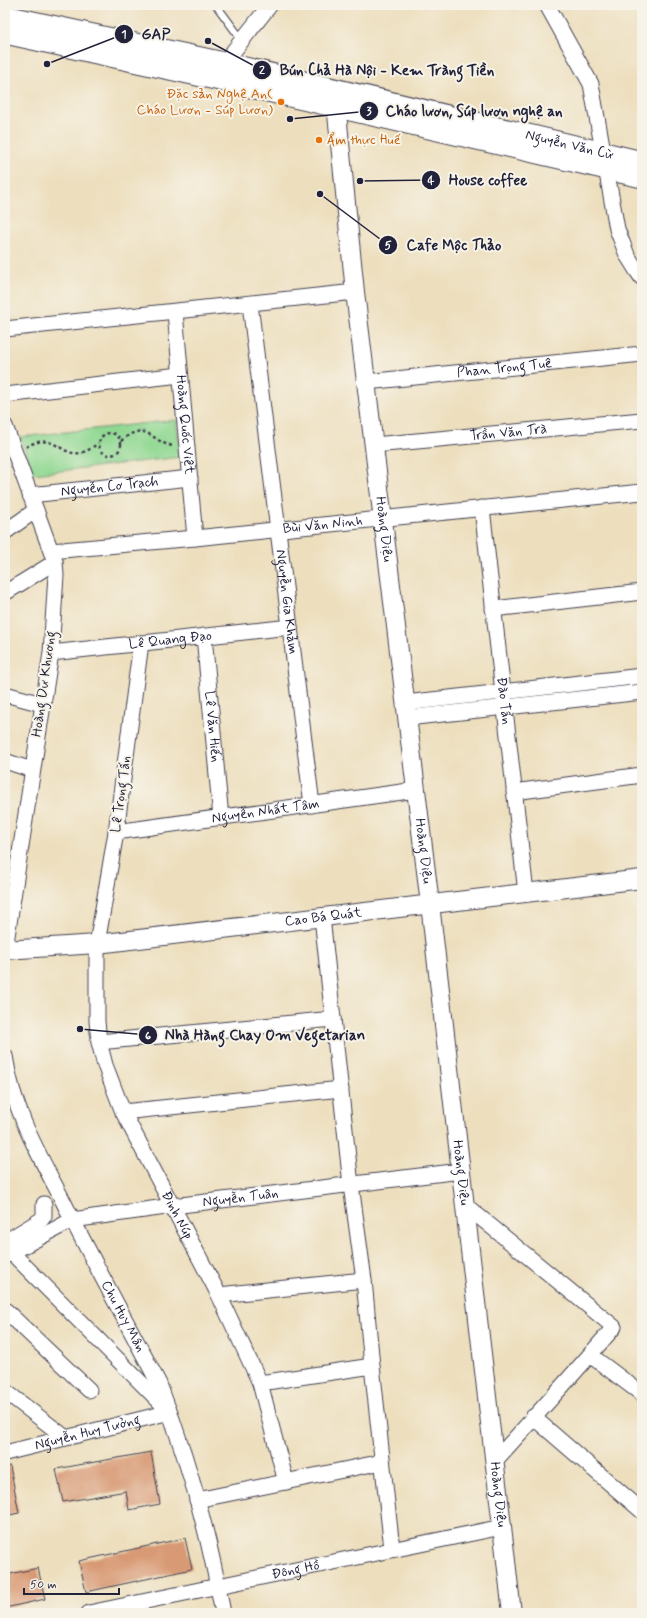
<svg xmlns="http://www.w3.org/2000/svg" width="647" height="1618" font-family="Mynerve,sans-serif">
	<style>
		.green { fill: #90d892; stroke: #597d66 }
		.building { fill: #d89a74 }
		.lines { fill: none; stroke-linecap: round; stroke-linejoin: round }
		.service-casing { stroke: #403e4f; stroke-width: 9 }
		.minor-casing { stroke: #403e4f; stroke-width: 17 }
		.tertiary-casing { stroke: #403e4f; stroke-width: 20 }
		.secondary-casing { stroke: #403e4f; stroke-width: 23 }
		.path { stroke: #403e4f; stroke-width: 2.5; stroke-dasharray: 3 3; stroke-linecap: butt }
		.service { stroke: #fff; stroke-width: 7 }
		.minor { stroke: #fff; stroke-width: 15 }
		.tertiary { stroke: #fff; stroke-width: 18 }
		.secondary { stroke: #fff; stroke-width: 21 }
		.food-dot { fill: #e8710a; stroke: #f7f3e8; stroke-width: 1.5 }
		.labels { text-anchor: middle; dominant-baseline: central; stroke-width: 4; stroke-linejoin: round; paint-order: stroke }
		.food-label { font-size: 14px; fill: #c56008; stroke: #f7f3e8; text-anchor: end }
		.street-label { font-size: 14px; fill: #22223b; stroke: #f7f3e8 }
		.leader { fill: none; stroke: #22223b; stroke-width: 1.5 }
		.callout-dot { fill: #22223b; stroke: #f7f3e8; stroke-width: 1.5 }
		.mark-label { font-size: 12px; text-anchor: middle; font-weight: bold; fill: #fff }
		.callout-label { font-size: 15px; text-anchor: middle; font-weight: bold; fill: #22223b; stroke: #f7f3e8; stroke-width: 4; stroke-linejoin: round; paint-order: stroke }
	</style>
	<rect width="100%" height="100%" fill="#f7f3e8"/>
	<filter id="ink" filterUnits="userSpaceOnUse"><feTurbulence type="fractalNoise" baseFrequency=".025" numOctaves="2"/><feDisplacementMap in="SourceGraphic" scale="8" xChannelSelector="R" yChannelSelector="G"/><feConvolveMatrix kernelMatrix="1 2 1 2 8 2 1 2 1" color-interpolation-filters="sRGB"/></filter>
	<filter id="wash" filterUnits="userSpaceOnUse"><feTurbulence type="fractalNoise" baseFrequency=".012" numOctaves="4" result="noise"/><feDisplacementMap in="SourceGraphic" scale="16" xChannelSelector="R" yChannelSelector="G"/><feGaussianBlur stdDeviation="0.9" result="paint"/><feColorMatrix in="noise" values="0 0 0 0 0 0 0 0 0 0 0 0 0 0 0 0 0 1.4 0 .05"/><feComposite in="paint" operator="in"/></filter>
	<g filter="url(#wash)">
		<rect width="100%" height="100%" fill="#eddfbe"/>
		<path class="green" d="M176 420 181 457 34 474 20 437Z"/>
		<g id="blocks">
			<g class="building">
				<path d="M151 1452 160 1504 129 1510 126 1491 63 1502 56 1469Z"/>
				<path d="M10 1466 19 1513 5 1516V1467Z"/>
				<path d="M185 1538 192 1569 86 1592 79 1561Z"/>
				<path d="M38 1568 45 1599 5 1608V1575Z"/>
			</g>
		</g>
	</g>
	<g filter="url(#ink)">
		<use href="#blocks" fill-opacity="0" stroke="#403e4f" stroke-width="1"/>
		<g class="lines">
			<defs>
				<path id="service" d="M216 5 242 40"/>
				<g id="minor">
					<path d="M547 5 591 84 617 229 627 255 637 271 642 278"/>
					<path d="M222 72 224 63 270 5"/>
					<path id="s1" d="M250 304 312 805"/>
					<path id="s2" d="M175 312 195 538"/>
					<path d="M5 329 355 292"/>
					<path id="s3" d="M366 382 642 354"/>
					<path d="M5 395 180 375"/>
					<path d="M5 426 55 562 56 575 51 653 5 949"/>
					<path id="s4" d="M374 445 642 420"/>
					<path id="s5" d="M30 495 190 478"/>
					<path id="s6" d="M482 508 526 893"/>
					<path d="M5 532 36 510"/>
					<path id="s7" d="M51 551 195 538 642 492"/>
					<path d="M5 593 55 562"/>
					<path d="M493 609 642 592"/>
					<path id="s8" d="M204 636 221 818"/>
					<path id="s9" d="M141 643 116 832 97 944V1021L99 1042 105 1065 123 1112 219 1295 260 1383 286 1482"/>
					<path id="s10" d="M51 653 290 627"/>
					<path d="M5 694 42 704"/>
					<path d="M405 703 642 676"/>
					<path d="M407 718 642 692"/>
					<path d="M5 761 32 770"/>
					<path d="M514 792 642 775"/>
					<path id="s11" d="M116 832 416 790"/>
					<path d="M322 917 351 1185 364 1280 372 1366 392 1549"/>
					<path d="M99 1042 333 1019"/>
					<path id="s12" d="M5 1056C13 1110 37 1151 62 1199 93 1261 127 1323 159 1384 188 1458 209 1535 223 1613"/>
					<path d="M123 1112 341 1089"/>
					<path d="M465 1205 614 1327C575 1373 534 1417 494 1462"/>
					<path d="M5 1242 41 1220 44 1216V1204"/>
					<path d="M11 1252 165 1407"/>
					<path id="s13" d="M5 1256 72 1220 173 1206 461 1171"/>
					<path d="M219 1295 364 1280"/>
					<path d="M5 1310 89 1390"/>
					<path d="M590 1355 642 1394"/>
					<path d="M260 1383 372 1366"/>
					<path d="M5 1391 66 1438"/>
					<path d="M533 1417 642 1511"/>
					<path id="s14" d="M5 1453 170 1412"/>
					<path d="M197 1500 382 1462"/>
					<path id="s15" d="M89 1613 502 1527"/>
				</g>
				<g id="tertiary">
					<path id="s16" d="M335 94 355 292 430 904 512 1613"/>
					<path id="s17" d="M5 950 97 944 642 879"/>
				</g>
				<g id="secondary">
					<path id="s18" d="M5 16 224 63 642 162"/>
					<path d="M5 33 220 80 642 177"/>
				</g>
			</defs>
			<use href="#service" class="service-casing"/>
			<use href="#minor" class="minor-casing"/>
			<use href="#tertiary" class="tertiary-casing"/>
			<use href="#secondary" class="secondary-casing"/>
			<g class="path">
				<circle cx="110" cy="444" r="11"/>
				<path d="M121 441C147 418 152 444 174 446"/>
				<path d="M26 447C61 426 63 473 98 443"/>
			</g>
			<use href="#service" class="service"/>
			<use href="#minor" class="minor"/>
			<use href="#tertiary" class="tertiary"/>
			<use href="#secondary" class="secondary"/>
		</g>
	</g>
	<g class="food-dot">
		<circle cx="281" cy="102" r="4"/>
		<circle cx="319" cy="140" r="4"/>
	</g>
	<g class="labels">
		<g class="food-label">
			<text x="273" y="94">Đặc sản Nghệ An(<tspan x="273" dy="16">Cháo Lươn - Súp Lươn)</tspan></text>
			<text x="327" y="140" text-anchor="start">Ẩm thực Huế</text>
		</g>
		<g class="street-label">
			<text stroke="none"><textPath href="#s18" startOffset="579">Nguyễn Văn Cừ</textPath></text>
			<text stroke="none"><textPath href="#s3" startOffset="139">Phan Trọng Tuệ</textPath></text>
			<text stroke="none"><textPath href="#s2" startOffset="113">Hoàng Quốc Việt</textPath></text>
			<text stroke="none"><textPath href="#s4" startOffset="135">Trần Văn Trà</textPath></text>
			<text stroke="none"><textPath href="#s5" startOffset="80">Nguyễn Cơ Trạch</textPath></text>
			<text stroke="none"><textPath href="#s7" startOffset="273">Bùi Văn Ninh</textPath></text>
			<text stroke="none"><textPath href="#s16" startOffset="438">Hoàng Diệu</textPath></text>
			<text stroke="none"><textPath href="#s1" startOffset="300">Nguyễn Gia Khảm</textPath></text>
			<text stroke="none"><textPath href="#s10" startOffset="120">Lê Quang Đạo</textPath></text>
			<text transform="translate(44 684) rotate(-82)">Hoàng Dư Khương</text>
			<text stroke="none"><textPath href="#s6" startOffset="194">Đào Tấn</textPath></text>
			<text stroke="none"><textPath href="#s8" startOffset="91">Lê Văn Hiến</textPath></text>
			<text transform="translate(121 794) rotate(-82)">Lê Trọng Tấn</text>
			<text stroke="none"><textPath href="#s11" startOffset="151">Nguyễn Nhất Tâm</textPath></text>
			<text stroke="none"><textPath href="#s16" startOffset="762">Hoàng Diệu</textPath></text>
			<text stroke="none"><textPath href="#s17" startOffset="320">Cao Bá Quát</textPath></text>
			<text stroke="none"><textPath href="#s16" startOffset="1086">Hoàng Diệu</textPath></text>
			<text stroke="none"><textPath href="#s13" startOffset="246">Nguyễn Tuân</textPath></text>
			<text stroke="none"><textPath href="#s9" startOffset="593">Đinh Núp</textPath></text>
			<text stroke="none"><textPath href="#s12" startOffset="287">Chu Huy Mân</textPath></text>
			<text stroke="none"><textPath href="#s14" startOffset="85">Nguyễn Huy Tưởng</textPath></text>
			<text stroke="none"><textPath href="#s16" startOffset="1410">Hoàng Diệu</textPath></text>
			<text stroke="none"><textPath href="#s15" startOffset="211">Đông Hồ</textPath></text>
		</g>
	</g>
	<path class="leader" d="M47 64L124 34M208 41L262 70M290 119L369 111M360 181L431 180M320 194L388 245M80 1029L148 1035"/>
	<g class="callout-dot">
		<circle cx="47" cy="64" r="4"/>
		<circle cx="208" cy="41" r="4"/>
		<circle cx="290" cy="119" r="4"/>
		<circle cx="360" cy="181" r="4"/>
		<circle cx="320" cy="194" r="4"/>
		<circle cx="80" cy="1029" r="4"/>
		<circle cx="124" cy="34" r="10"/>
		<circle cx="262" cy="70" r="10"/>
		<circle cx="369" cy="111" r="10"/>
		<circle cx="431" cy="180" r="10"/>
		<circle cx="388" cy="245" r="10"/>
		<circle cx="148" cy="1035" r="10"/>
	</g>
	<g class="mark-label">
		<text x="124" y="38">1</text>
		<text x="262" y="74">2</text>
		<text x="369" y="115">3</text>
		<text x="431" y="184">4</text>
		<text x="388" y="249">5</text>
		<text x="148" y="1039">6</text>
	</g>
	<g class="callout-label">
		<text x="156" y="39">GAP</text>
		<text x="387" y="75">Bún Chả Hà Nội - Kem Tràng Tiền</text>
		<text x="474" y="116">Cháo lươn, Súp lươn nghệ an</text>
		<text x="488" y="185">House coffee</text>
		<text x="454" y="250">Cafe Mộc Thảo</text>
		<text x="265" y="1040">Nhà Hàng Chay Om Vegetarian</text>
	</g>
	<rect width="647" height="1618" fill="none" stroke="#f7f3e8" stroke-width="20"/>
	<path d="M24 1588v6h95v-6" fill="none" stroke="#22223b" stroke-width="2"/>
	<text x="30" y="1588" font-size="12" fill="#22223b" stroke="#f7f3e8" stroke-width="3" paint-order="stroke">50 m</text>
</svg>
